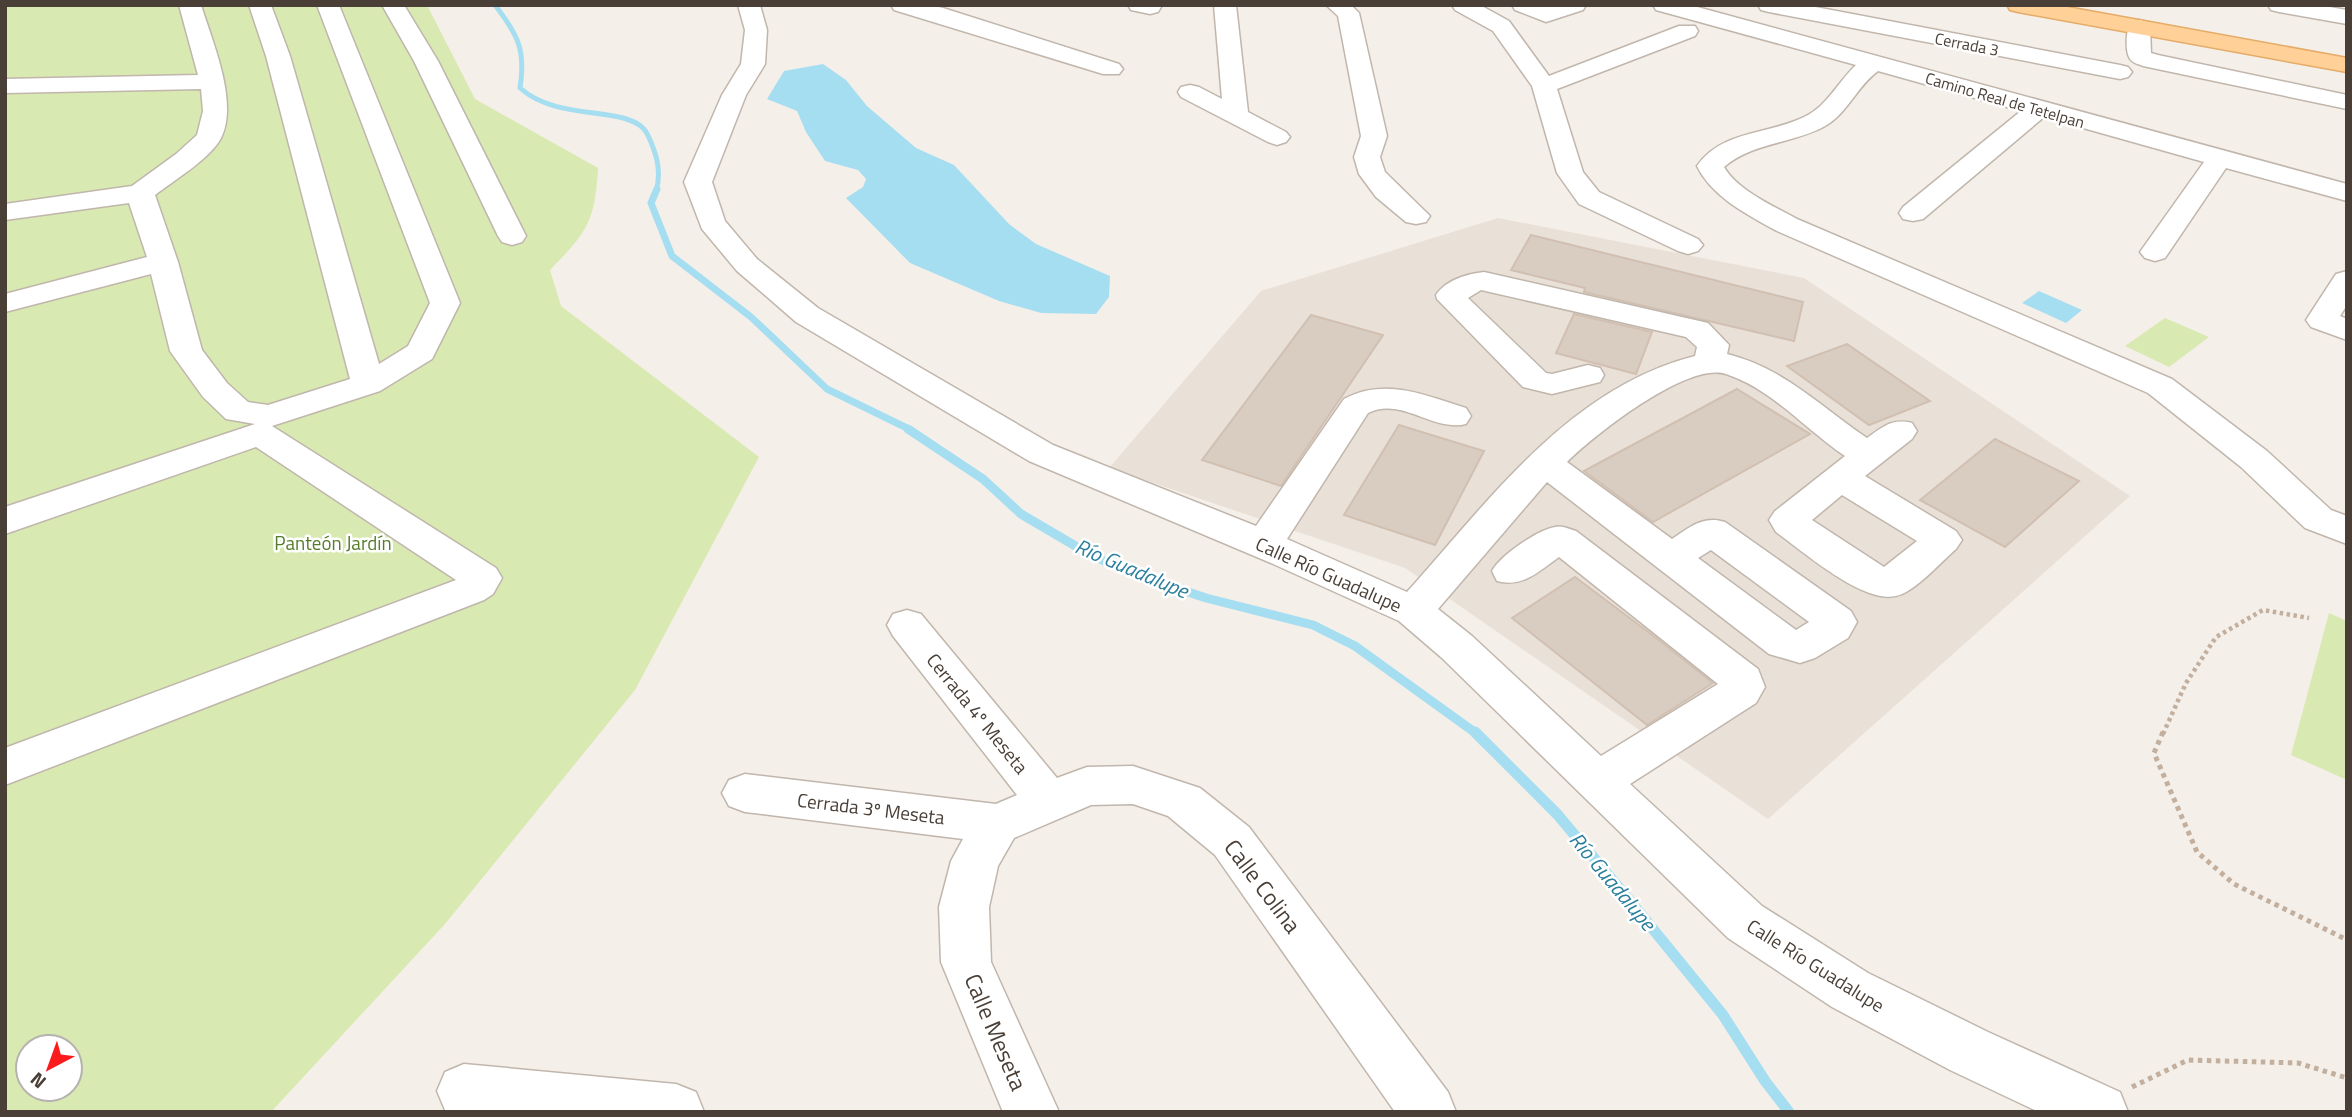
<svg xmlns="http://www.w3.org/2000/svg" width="2352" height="1117" font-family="'Titillium Web',sans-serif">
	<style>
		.residential { fill: #e9e0d7 }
		.green { fill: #d9e9b2; fill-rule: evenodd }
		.water { fill: #a6def1 }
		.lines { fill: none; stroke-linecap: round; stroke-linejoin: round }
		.stream-far3 { stroke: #a6def1; stroke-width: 5 }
		.stream-far2 { stroke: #a6def1; stroke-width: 7 }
		.stream-far1 { stroke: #a6def1; stroke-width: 9 }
		.stream { stroke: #a6def1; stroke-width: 11 }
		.building { fill: #d9ccc1; stroke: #d1c0b2; stroke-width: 2 }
		.minor-casing { stroke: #c0b6ac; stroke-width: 3 }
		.major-casing { stroke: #e5ab67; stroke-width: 3 }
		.path-far1 { stroke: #c2af9d; stroke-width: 4.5; stroke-dasharray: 3.5 3.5; stroke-linecap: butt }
		.path { stroke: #c2af9d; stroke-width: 5; stroke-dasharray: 4.5 4.5; stroke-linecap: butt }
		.minor { fill: #fff; fill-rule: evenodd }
		.major { fill: #ffd198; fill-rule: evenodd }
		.labels { text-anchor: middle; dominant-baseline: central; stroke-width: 5; stroke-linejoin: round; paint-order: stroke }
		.far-street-label { font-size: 16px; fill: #493f37; stroke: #fff }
		.park-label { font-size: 19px; fill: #557c29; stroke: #fff }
		.street-label { font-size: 19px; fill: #493f37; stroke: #fff }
		.water-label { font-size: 21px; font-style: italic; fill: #2a7f9d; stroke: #fff }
		.near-street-label { font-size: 23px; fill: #493f37; stroke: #fff }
	</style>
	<rect width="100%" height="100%" fill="#f5efe9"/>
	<path class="residential" d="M1498 218 1804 278 2130 496 1768 819 1405 568 1109 468 1261 291Z"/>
	<g class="green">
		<path d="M5 5H427L475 99 598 168C595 222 587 232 550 270L561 306 759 457 635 690 445 924 271 1112H5ZM28 1047H70V1089H28Z"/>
		<path d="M2165 318 2209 337 2169 367 2125 346Z"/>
		<path d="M2329 613 2347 621V780L2291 755Z"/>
	</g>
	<g class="water">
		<path d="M823 64 846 80 867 106 916 148 954 165 1009 224 1036 244 1110 276 1109 297 1096 314 1041 313 999 301 910 263 846 198 863 187 866 179 858 170 825 161 806 132 797 111 767 99 784 71Z"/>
		<path d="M2039 291 2082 310 2066 323 2022 303Z"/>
	</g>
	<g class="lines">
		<path class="stream-far3" d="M495 5C518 35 526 50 520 88 557 121 620 106 643 128 649 134 652 145 655 153 659 166 660 178 656 191"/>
		<path class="stream-far2" d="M657 189 651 203 672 256 751 317 827 389 911 430"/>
		<path class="stream-far1" d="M908 429 983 479 1021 514 1089 554 1126 571 1206 598 1313 625 1355 646 1477 734"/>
		<path class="stream" d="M1475 732 1557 814 1630 901 1723 1015 1765 1081 1789 1112"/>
	</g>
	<g class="building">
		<path d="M1531 235 1803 302 1794 341 1584 292 1585 288 1511 270Z"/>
		<path d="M1574 314 1652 332 1636 374 1556 353Z"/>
		<path d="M1311 315 1383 335 1281 486 1202 460Z"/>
		<path d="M1847 344 1930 401 1869 425 1787 366Z"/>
		<path d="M1737 389 1810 434 1653 522 1584 471Z"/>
		<path d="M1399 425 1484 451 1435 545 1344 515Z"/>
		<path d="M1995 439 2079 481 2005 547 1920 500Z"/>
		<path d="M1575 577 1651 634 1713 683 1647 725 1512 618Z"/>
	</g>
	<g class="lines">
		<defs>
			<g id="minor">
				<path d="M179 5H201C212 41 239 102 221 138 210 159 173 181 155 195L178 262 202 350 227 383 248 402 268 405 350 379 266 56 249 5H271L290 56 379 364 408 346 430 303 317 5H339L460 303 432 359 380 391 272 426 496 568 502 578 493 594 484 600 5 785V748L456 580 256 447 5 534V507L255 424 226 419 203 397 170 351 151 274 5 312V294L147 257 129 203 5 220V204L132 186 176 154 197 135 203 111 201 89 5 93V79L198 75Z"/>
				<path d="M382 5H404L438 61 526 236 522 242 512 245 502 242 498 236 414 61Z"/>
				<path d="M738 5H760L767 30 765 64 746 95 712 182 725 221 757 259 818 308 1053 445 1256 526 1344 399C1385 377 1425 395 1466 408L1471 416 1466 424C1433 432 1401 396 1368 413L1287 539 1407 592C1489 501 1569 388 1695 356L1697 347 1686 337 1481 290 1468 298 1546 373 1552 374 1588 365 1600 368 1604 375 1600 382 1552 394 1523 387 1437 299 1436 295C1446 280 1467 274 1484 272L1708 323 1729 345 1727 354C1784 368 1821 407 1867 438 1883 427 1892 418 1912 423L1917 431 1912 439 1865 476 1956 531 1962 540 1956 549C1941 562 1919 587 1902 594 1869 610 1803 551 1776 532L1769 520 1775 511 1845 456C1805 429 1772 389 1726 374 1688 361 1594 435 1567 462L1672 539C1690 527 1703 515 1725 522L1851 611 1857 622 1848 638 1815 658 1800 663 1769 654 1547 482 1438 609 1472 636 1601 756 1718 684 1559 557C1539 571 1523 588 1497 581L1492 571C1500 556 1537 530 1555 527 1562 525 1569 529 1576 531L1758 669 1765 687 1756 703 1630 784 1762 906 1868 973 1988 1032 2120 1092 2128 1112H2039L1950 1070 1832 1007 1728 938 1442 658 1399 621 1271 563 1029 461 796 322 737 271 702 229 684 182 722 95 741 64 745 30ZM1842 495 1917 541 1884 567 1812 520ZM1711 550 1809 622 1796 630 1698 558Z"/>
				<path d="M891 5H930L943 8 1119 64 1123 69 1119 74H1103L894 10Z"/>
				<path d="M1128 5H1160L1161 7 1158 12 1150 14 1131 10Z"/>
				<path d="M1214 5H1236L1248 112 1286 132 1290 137 1286 142 1277 145 1268 142 1181 97 1178 92 1181 87 1190 85 1199 87 1222 99Z"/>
				<path d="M1326 5H1351L1359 13 1387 136 1380 157 1385 172 1430 216 1426 222 1416 224 1406 222 1376 197 1359 174 1354 157 1361 136 1338 16Z"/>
				<path d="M1452 5H1480L1509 21 1549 76 1679 26H1695L1698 31 1695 36 1557 89 1583 172 1599 192 1698 239 1703 245 1698 251 1688 254 1678 251 1579 204 1557 173 1532 86 1493 31 1455 10Z"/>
				<path d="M1512 5H1586L1583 10 1546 22 1515 10Z"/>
				<path d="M1653 5H1690L2347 184V201L2226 168 2165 258 2155 261 2145 258 2140 252 2204 162 2044 117 1923 219 1913 221 1903 219 1899 213 1903 207 2021 111 1878 71C1857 86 1848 113 1825 126 1793 144 1753 142 1724 167 1738 191 1774 206 1797 219L2172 379 2267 451 2331 510 2347 516V544L2305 528 2241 467 2148 393 1777 231C1748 215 1712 197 1697 166 1722 129 1772 135 1808 115 1828 104 1839 81 1856 65L1656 10Z"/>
				<path d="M1758 5H1805L2120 65 2128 67 2132 72 2128 77 2120 79 1769 12 1761 10Z"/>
				<path d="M2268 5H2318L2347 10V24L2279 12 2271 10Z"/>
				<path d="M2139 20 2147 22 2150 27 2151 53 2158 55 2347 95V109L2143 66C2139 64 2135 64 2132 61 2124 55 2126 29 2131 22Z"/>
				<path d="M2347 271V305L2340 316 2347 319V340L2311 327 2306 320 2336 274Z"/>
				<path d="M907 610 921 614 1057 778 1087 767 1133 766 1200 788 1249 827 1448 1092 1456 1112H1395L1215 855 1168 816 1133 804 1091 805 1014 838 998 866 989 907 991 962 1059 1112H1003L941 962 939 907 951 861 963 839 745 812 729 806 722 793 729 780 745 774 996 804 1017 795 893 636 887 625 893 614Z"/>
				<path d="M464 1064 676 1084 696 1092 704 1112H448L445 1110 437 1091 445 1072Z"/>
			</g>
			<path id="major" d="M2007 5H2056L2347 58V72L2018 12 2010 10Z"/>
		</defs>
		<use href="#minor" class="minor-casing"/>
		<use href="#major" class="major-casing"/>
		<path class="path-far1" d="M2163 734 2186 683 2216 637 2263 610 2309 618"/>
		<g class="path">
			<path d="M2163 732 2154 753 2197 852 2234 884 2347 940"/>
			<path d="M2132 1087 2188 1060 2298 1063 2347 1078"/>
		</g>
		<use href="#minor" class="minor"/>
		<use href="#major" class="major"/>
	</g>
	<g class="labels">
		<g class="far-street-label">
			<text transform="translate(1967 44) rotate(11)">Cerrada 3</text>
			<text transform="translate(2005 100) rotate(16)">Camino Real de Tetelpan</text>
		</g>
		<g class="park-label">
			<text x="333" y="542">Panteón Jardín</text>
		</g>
		<g class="street-label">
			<text transform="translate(1329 574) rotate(24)">Calle Río Guadalupe</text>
			<text transform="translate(978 713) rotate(51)">Cerrada 4º Meseta</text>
			<text transform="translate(871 808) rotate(7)">Cerrada 3º Meseta</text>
			<text transform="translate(1816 965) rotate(32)">Calle Río Guadalupe</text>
		</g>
		<g class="water-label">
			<text transform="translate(1132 568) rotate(23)">Río Guadalupe</text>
			<text transform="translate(1613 881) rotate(50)">Río Guadalupe</text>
		</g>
		<g class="near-street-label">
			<text transform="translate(1263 886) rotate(53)">Calle Colina</text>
			<text transform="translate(996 1032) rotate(67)">Calle Meseta</text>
		</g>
	</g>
	<rect width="2352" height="1117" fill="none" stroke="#493f37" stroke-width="14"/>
	<g transform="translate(49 1068) rotate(221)"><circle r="33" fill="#ffffff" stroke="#b6b2af" stroke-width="2"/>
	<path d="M0-5L12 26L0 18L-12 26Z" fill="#fb1a1c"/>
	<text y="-10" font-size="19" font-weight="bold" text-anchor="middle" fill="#493f37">N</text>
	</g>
</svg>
